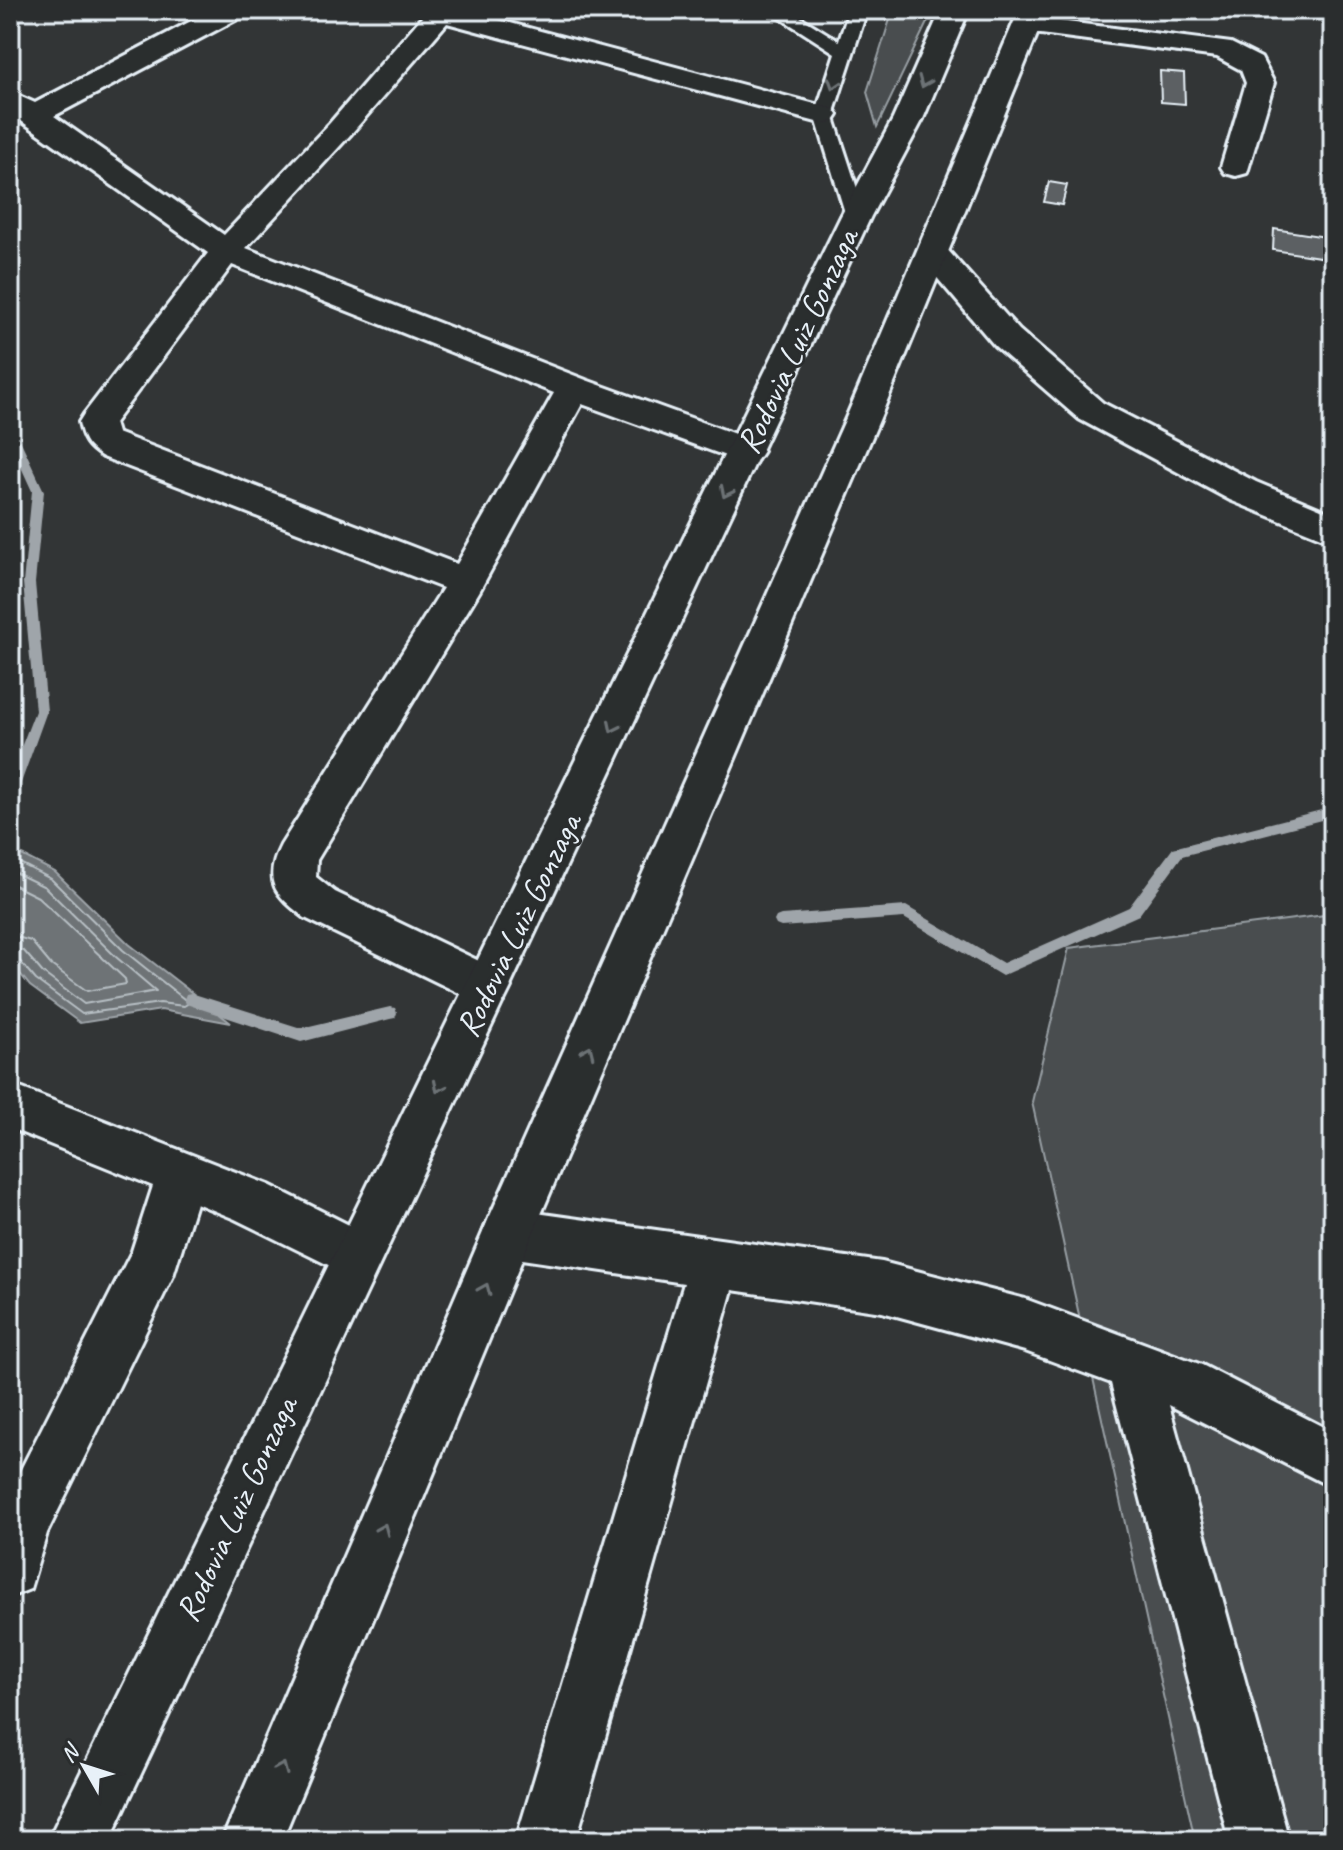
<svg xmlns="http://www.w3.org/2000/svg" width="1343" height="1850" font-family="Caveat,sans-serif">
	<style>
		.green { fill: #494d4f; stroke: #989fa4; stroke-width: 2 }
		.water { fill: #6e7376; stroke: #9fa5aa; stroke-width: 2 }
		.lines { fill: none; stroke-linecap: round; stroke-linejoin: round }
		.shore { stroke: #b7bfc4; stroke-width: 2 }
		.stream { fill: #9fa5aa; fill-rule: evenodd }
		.building { fill: #5c6063; stroke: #e8f1f8; stroke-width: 2 }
		.lane-casing { stroke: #e8f1f8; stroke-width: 6 }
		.street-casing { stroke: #e8f1f8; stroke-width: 6 }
		.highway-casing { stroke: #e8f1f8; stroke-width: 6 }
		.lane { fill: #2a2d2e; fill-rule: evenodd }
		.street { fill: #2a2d2e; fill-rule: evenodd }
		.highway { fill: #2a2d2e; fill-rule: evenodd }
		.oneway { stroke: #6c7275 }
		.labels { text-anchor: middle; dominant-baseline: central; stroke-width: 6; stroke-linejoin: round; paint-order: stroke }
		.street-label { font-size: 34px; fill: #e8f1f8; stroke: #2a2d2e }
	</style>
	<rect width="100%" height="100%" fill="#323536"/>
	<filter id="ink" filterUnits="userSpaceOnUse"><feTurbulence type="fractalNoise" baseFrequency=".0125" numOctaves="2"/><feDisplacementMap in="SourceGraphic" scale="16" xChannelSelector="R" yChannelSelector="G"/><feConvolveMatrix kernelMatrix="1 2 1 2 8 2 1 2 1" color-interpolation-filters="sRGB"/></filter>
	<g filter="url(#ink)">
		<g class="green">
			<path d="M893 10H933L877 127 867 92Z"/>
			<path d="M1333 914V1840H1195L1032 1102 1069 948Z"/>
		</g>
		<path class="water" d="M10 849 55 872 129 944 231 1023 161 1010 80 1023 30 986 10 961Z"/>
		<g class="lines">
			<g class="shore">
				<path d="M10 858 51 879 123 950 189 1003 184 1006 160 1003 82 1014 36 980 18 959 10 957"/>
				<path d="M10 870 45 887 116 957 156 991 84 1004 43 973 24 951 10 947"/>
				<path d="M10 883 38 897 125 979 126 984 87 991 51 965 31 941 10 935"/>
			</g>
			<g class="stream">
				<path d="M10 427 16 431 44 491 35 583 47 711 17 794 10 799V776L35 711 23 583 32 491 10 443Z"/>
				<path d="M1333 807V817L1182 856 1139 915 1002 976 904 918 781 927 776 925 774 921 776 917 781 915 906 906 1003 963 1129 907 1173 848Z"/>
				<path d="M191 993 301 1028 390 1007 395 1008 397 1013 395 1018 390 1019 301 1042 186 1004 184 999 186 994Z"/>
			</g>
		</g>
		<g class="building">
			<path d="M1160 10 1184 11 1185 19 1161 18Z"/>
			<path d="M1160 71 1184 73 1185 104 1161 102Z"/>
			<path d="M1049 182 1067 185 1062 205 1044 202Z"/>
			<path d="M1274 229 1333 238V259L1273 250Z"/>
		</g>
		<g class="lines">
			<defs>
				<path id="lane" d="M768 10H789L839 41 849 10H867L833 115 866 216 863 220 856 222 846 216 815 115 835 53Z"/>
				<g id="street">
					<path d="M212 10H247L243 16 54 116 224 235 330 123 428 10H461L834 109 838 115 834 121 824 124 447 23 350 135 246 248 586 380 757 442 763 451 757 460 745 463 582 404 479 592 317 860 316 877 335 892 504 973 511 987 504 1001 488 1007 305 918C276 895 262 883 281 845L443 588 103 457C87 447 83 440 79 422L84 414 208 253 10 113V92L35 103ZM232 265 554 393 457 564 117 433 114 423Z"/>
					<path d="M1028 17 1231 43 1261 58 1274 83 1247 173 1236 176 1225 173 1221 167 1246 83 1241 70 1217 57 1018 31 1014 25 1018 19Z"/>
					<path d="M933 243 944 246 1019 330 1103 403 1256 482 1333 514V542L1230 500 1079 419 995 346 922 260 917 253 922 246Z"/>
					<path d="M10 1084 269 1185 375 1238 382 1255 375 1272 357 1279 235 1219 196 1203 173 1276 47 1533 30 1589 10 1597V1491L132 1251 153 1186 10 1128Z"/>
					<path d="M508 1209 882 1262 1025 1299 1202 1365 1333 1432V1488L1169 1405 1289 1840H1229L1111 1383 1025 1351 882 1312 732 1290 576 1840H516L684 1283 508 1257 490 1250 483 1233 490 1216Z"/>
				</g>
				<g id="highway">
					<path d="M941 10H969L923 119 871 216 110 1840H48L841 216 893 119Z"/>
					<path d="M1019 10H1047L880 418 533 1233 282 1840H222L490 1216 846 418Z"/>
				</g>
			</defs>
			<use href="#lane" class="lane-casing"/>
			<use href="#street" class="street-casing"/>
			<use href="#highway" class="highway-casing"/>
			<use href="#lane" class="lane"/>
			<use href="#street" class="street"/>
			<use href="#highway" class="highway"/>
		</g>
		<defs><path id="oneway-chevron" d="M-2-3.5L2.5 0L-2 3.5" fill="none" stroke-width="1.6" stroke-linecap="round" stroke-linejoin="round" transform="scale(2)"/></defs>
		<g class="oneway">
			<use href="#oneway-chevron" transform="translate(924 82) rotate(113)"/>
			<use href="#oneway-chevron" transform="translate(834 84) rotate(108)"/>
			<use href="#oneway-chevron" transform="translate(726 492) rotate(116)"/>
			<use href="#oneway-chevron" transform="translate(613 727) rotate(116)"/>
			<use href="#oneway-chevron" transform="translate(588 1051) rotate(-66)"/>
			<use href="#oneway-chevron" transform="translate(439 1087) rotate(116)"/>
			<use href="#oneway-chevron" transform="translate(485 1289) rotate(-67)"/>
			<use href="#oneway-chevron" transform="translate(383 1529) rotate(-67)"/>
			<use href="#oneway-chevron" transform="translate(282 1768) rotate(-67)"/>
		</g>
	</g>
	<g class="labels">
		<g class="street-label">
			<text transform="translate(797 341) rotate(-65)">Rodovia Luiz Gonzaga</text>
			<text transform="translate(518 925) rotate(-64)">Rodovia Luiz Gonzaga</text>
			<text transform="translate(236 1509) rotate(-65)">Rodovia Luiz Gonzaga</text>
		</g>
	</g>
	<rect width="1343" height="1850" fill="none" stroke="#2a2d2e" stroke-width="40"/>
	<rect x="20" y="20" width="1303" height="1810" fill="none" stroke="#e8f1f8" stroke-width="3" filter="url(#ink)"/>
	<g transform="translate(84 1766) rotate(309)" stroke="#2a2d2e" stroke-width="6" paint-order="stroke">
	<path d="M0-6L14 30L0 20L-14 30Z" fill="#e8f1f8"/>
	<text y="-12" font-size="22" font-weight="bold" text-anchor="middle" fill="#e8f1f8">N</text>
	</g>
</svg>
